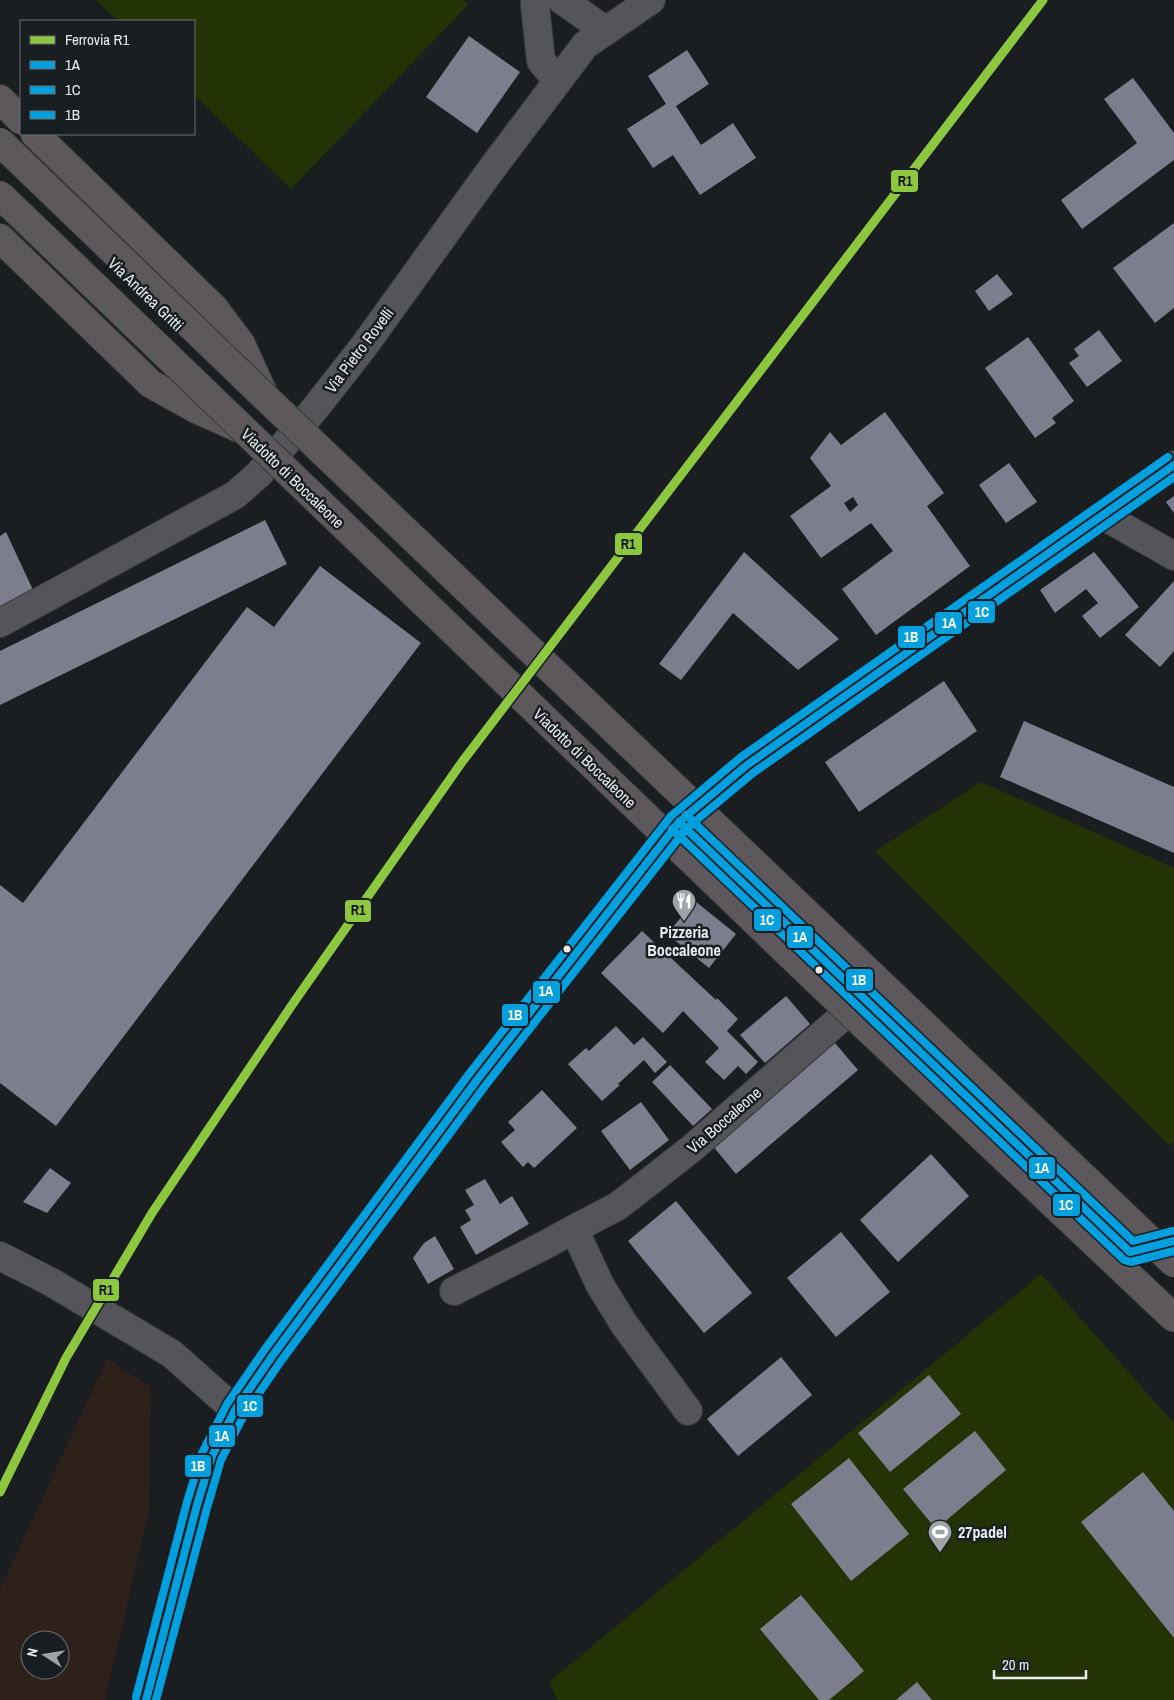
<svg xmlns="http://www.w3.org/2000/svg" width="1174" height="1700" font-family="'Archivo Narrow',sans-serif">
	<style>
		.industrial { fill: #2e2119; fill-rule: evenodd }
		.green { fill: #243305 }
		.building { fill: #7c7d8d; fill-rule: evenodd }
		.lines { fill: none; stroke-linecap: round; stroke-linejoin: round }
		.minor-casing { stroke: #37393b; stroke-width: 30 }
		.tertiary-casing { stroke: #37393b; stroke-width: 30 }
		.trunk-casing { stroke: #37393b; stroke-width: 30 }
		.minor { stroke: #535558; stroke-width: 28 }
		.tertiary { stroke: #535558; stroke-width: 28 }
		.trunk { stroke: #5c585c; stroke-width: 28 }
		.trunk-bridge-casing { stroke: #37393b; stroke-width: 30; stroke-linecap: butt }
		.trunk-bridge { stroke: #5c585c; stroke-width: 28 }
		.bus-1-casing { stroke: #191e23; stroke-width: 11 }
		.bus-2-casing { stroke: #191e23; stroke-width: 11 }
		.bus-3-casing { stroke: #191e23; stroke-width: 11 }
		.bus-1 { stroke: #00a0de; stroke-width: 8 }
		.bus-2 { stroke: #00a0de; stroke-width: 8 }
		.bus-3 { stroke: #00a0de; stroke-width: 8 }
		.rail-1-casing { stroke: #191e23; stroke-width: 12 }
		.rail-1 { stroke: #8dc63f; stroke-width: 9 }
		.bus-dot { fill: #e9ecef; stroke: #191e23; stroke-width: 2 }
		.labels { text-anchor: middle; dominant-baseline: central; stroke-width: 5; stroke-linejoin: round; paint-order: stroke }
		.street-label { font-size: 16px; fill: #e9ecef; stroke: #191e23 }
		.poi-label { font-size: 16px; font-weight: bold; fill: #e9ecef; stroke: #191e23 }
		.line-badge { stroke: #191e23; stroke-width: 2 }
		.badge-label { font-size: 14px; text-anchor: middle; font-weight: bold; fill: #fff }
		.pale-badge-label { font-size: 14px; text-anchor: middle; font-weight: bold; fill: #111 }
	</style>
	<rect width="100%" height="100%" fill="#1b1e21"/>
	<path class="industrial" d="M107 1359 151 1387 149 1510 105 1700H0V1590ZM30 1640H60V1670H30Z"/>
	<g class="green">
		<path d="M96 0H463L468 5 291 189 194 95V21H118Z"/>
		<path d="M981 782 1174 868V1141L1170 1146 875 851Z"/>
		<path d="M1041 1274 1174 1423V1700H557L549 1682Z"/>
	</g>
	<g class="building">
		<path d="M469 36 520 72 477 133 426 97Z"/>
		<path d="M687 50 709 84 676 106 701 145 733 123 756 158 700 195 673 155 653 168 627 129 666 104 648 76Z"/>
		<path d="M1133 78 1174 133V160L1082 229 1061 200 1137 143 1104 99Z"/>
		<path d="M1174 223V308L1155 323 1113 268Z"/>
		<path d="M997 274 1013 294 989 311 975 291Z"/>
		<path d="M1099 330 1122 361 1087 387 1069 363 1079 356 1074 349Z"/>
		<path d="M1028 337 1074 401 1052 418 1056 423 1035 438 985 368Z"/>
		<path d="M885 412 944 493 927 506 970 566 876 635 842 589 893 551 871 523 821 558 790 516 831 486 810 458 830 432 841 445ZM853 497 858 505 850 512 844 503Z"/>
		<path d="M1009 463 1037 502 1006 523 979 485Z"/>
		<path d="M1174 496V513L1166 502Z"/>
		<path d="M265 520 287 564 0 705V651Z"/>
		<path d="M6 532 33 590 0 607V536Z"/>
		<path d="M744 552 839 639 798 670 733 613 681 680 659 664Z"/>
		<path d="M1094 552 1139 607 1100 638 1082 616 1098 603 1086 589 1055 613 1040 590Z"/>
		<path d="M320 566 421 643 56 1126 0 1083V885L23 903 247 607 274 627Z"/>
		<path d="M1174 581V651L1160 667 1125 635Z"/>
		<path d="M944 681 977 731 859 812 825 762Z"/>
		<path d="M1024 721 1174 787V853L1000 777Z"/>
		<path d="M695 901 736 934 709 968 667 934Z"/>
		<path d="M642 931 716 1000 717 998 738 1019 727 1031 758 1062 746 1074 738 1066 724 1080 705 1062 719 1048 683 1011 663 1033 601 973Z"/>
		<path d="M786 996 810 1024 765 1063 740 1035Z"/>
		<path d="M616 1026 634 1045 643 1037 667 1062 655 1073 644 1060 618 1084 620 1085 602 1101 568 1064 586 1048 589 1051Z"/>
		<path d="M829 1036 858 1070 736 1174 707 1139Z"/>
		<path d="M670 1065 712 1109 693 1126 652 1082Z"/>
		<path d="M542 1090 577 1128 534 1168 528 1162 523 1167 501 1142 515 1130 508 1122Z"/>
		<path d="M641 1102 669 1140 630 1170 601 1131Z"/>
		<path d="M931 1154 969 1196 898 1262 860 1220Z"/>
		<path d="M50 1168 71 1183 47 1213 23 1202Z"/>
		<path d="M485 1179 500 1204 512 1196 529 1224 476 1255 460 1227 471 1220 465 1210 474 1205 465 1190Z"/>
		<path d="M676 1201 752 1293 704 1333 628 1241Z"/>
		<path d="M841 1232 890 1292 836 1337 787 1278Z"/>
		<path d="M435 1236 454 1269 428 1284 413 1258 424 1243Z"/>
		<path d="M781 1357 812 1395 738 1456 707 1419Z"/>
		<path d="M929 1375 961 1414 890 1472 858 1433Z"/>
		<path d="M975 1431 1006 1470 936 1529 903 1489Z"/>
		<path d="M849 1458 909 1534 851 1581 791 1504Z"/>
		<path d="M1143 1472 1174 1511V1638L1081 1522Z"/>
		<path d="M801 1595 864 1671 829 1700H819L760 1629Z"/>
		<path d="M917 1682 932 1700H896Z"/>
	</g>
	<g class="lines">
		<defs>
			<g id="minor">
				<path d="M535 0V5L541 61 557 80"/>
				<path d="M562 0 606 31"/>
				<path d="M1102 515 1174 556"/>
				<path d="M0 623 235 495 259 474 313 411 364 346 490 171 585 45 651 0"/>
				<path d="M679 822 1130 1252 1174 1241"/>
				<path d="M454 1291 543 1246 574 1229"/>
				<path d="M235 1410 273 1355 477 1080 679 822 747 765 1174 465"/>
				<path d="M688 1411 624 1324 600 1285 574 1229 618 1206 691 1149 864 998"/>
			</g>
			<path id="tertiary" d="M0 1256 51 1282 172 1354 235 1410 212 1456 197 1505 146 1700"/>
			<g id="trunk">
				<path d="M0 99 21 120"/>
				<path d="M35 134 214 308 241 344 265 397"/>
				<path d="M0 238 151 384 196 409 241 429"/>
			</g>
		</defs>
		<use href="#minor" class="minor-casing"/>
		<use href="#tertiary" class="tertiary-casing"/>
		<use href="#trunk" class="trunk-casing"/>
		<use href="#minor" class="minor"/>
		<use href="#tertiary" class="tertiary"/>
		<use href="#trunk" class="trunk"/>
		<defs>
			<g id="trunk-bridge">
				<path d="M0 142 265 397 1174 1263"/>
				<path d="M0 195 814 978 1174 1318"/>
			</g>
		</defs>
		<use href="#trunk-bridge" class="trunk-bridge-casing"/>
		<use href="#trunk-bridge" class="trunk-bridge"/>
		<defs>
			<g id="bus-1">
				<path d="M679 822 1130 1252 1174 1241"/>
				<path d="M146 1700 197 1505 212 1456 235 1410 273 1355 477 1080 679 822 747 765 1174 465"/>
			</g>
			<g id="bus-2">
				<path d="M672 829 1124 1260 1131 1262 1174 1251"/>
				<path d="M156 1700 207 1508 221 1460 244 1415 281 1361 485 1086 686 829 753 773 1174 477"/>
			</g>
			<g id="bus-3">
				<path d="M686 815 1133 1241 1172 1231"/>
				<path d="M136 1697 187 1502 202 1453 227 1404 265 1349 469 1074 671 816 741 757 1168 457"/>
			</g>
		</defs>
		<use href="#bus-1" class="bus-1-casing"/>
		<use href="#bus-2" class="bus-2-casing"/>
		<use href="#bus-3" class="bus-3-casing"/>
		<use href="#bus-1" class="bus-1"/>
		<use href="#bus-2" class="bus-2"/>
		<use href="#bus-3" class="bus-3"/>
		<defs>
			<path id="rail-1" d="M0 1492 66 1358 152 1213 294 1002 462 762 1043 0"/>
		</defs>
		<use href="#rail-1" class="rail-1-casing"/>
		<use href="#rail-1" class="rail-1"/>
	</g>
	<defs>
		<symbol id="restaurant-pin" viewBox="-11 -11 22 30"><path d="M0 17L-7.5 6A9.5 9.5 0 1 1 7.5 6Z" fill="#a1a4a7" stroke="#191e23"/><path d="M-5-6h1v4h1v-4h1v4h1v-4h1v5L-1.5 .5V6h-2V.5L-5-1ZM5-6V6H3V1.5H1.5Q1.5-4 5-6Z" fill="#fff"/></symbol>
		<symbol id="stadium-pin" viewBox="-11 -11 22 30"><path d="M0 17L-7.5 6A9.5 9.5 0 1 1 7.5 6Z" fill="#a1a4a7" stroke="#191e23"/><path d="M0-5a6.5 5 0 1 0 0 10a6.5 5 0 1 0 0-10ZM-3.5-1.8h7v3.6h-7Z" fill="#fff"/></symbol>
	</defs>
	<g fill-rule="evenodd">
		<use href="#restaurant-pin" x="670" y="887" width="28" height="38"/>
		<use href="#stadium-pin" x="926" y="1518" width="28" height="38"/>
	</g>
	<g class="bus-dot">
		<circle cx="567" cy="949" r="4.5"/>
		<circle cx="819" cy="970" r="4.5"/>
	</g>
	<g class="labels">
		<g class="street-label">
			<text transform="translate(146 294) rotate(44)">Via Andrea Gritti</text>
			<text transform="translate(359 350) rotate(-53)">Via Pietro Rovelli</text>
			<text transform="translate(293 478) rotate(44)">Viadotto di Boccaleone</text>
			<text transform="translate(585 758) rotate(44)">Viadotto di Boccaleone</text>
			<text transform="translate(724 1120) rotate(-41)">Via Boccaleone</text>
		</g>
		<g class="poi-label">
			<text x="684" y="932">Pizzeria<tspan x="684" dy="18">Boccaleone</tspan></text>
			<text x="958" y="1532" text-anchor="start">27padel</text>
		</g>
	</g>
	<g class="line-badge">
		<rect x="890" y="169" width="29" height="24" rx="5" fill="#8dc63f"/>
		<rect x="614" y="532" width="29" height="24" rx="5" fill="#8dc63f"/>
		<rect x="967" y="600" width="29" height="24" rx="5" fill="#00a0de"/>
		<rect x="934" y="611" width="29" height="24" rx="5" fill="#00a0de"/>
		<rect x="897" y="625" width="29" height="24" rx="5" fill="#00a0de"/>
		<rect x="344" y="899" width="28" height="24" rx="5" fill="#8dc63f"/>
		<rect x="753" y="908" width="29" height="24" rx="5" fill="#00a0de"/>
		<rect x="786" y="925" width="28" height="24" rx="5" fill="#00a0de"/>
		<rect x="845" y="968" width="29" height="24" rx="5" fill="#00a0de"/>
		<rect x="532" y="980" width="29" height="24" rx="5" fill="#00a0de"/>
		<rect x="501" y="1003" width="28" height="24" rx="5" fill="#00a0de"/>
		<rect x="1028" y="1156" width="28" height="24" rx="5" fill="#00a0de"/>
		<rect x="1052" y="1193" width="29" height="24" rx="5" fill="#00a0de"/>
		<rect x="92" y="1278" width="28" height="24" rx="5" fill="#8dc63f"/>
		<rect x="236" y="1394" width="28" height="24" rx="5" fill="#00a0de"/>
		<rect x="208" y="1424" width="28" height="24" rx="5" fill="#00a0de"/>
		<rect x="184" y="1454" width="28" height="24" rx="5" fill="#00a0de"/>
	</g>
	<g class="badge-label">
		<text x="982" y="617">1C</text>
		<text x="949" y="628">1A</text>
		<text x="911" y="642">1B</text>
		<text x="767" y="925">1C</text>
		<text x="800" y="942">1A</text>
		<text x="859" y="985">1B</text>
		<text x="546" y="996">1A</text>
		<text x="515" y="1020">1B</text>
		<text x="1042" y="1173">1A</text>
		<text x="1066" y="1210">1C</text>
		<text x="250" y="1411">1C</text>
		<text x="222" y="1441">1A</text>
		<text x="198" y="1471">1B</text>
	</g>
	<g class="pale-badge-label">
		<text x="905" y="186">R1</text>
		<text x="628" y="549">R1</text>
		<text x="358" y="915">R1</text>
		<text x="106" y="1295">R1</text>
	</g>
	<rect x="20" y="20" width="175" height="115" fill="#191e23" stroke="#6c7075"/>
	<rect x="30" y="36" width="25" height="8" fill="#8dc63f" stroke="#6c7075"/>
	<text x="65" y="45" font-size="15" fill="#e9ecef">Ferrovia R1</text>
	<rect x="30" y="61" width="25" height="8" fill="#00a0de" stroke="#6c7075"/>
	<text x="65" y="70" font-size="15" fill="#e9ecef">1A</text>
	<rect x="30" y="86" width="25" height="8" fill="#00a0de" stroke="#6c7075"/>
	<text x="65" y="95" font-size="15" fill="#e9ecef">1C</text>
	<rect x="30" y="111" width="25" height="8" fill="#00a0de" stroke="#6c7075"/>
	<text x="65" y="120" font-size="15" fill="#e9ecef">1B</text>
	<g transform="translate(45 1655) rotate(282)"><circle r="24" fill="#191e23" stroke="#6c7075"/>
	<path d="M0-4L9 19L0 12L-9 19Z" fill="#a1a4a7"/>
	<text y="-8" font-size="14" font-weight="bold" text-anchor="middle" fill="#e9ecef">N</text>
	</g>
	<path d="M994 1670v8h92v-8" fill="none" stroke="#e9ecef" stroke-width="2.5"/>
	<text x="1002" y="1670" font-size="15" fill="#e9ecef" stroke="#191e23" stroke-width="4" paint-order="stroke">20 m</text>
</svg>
